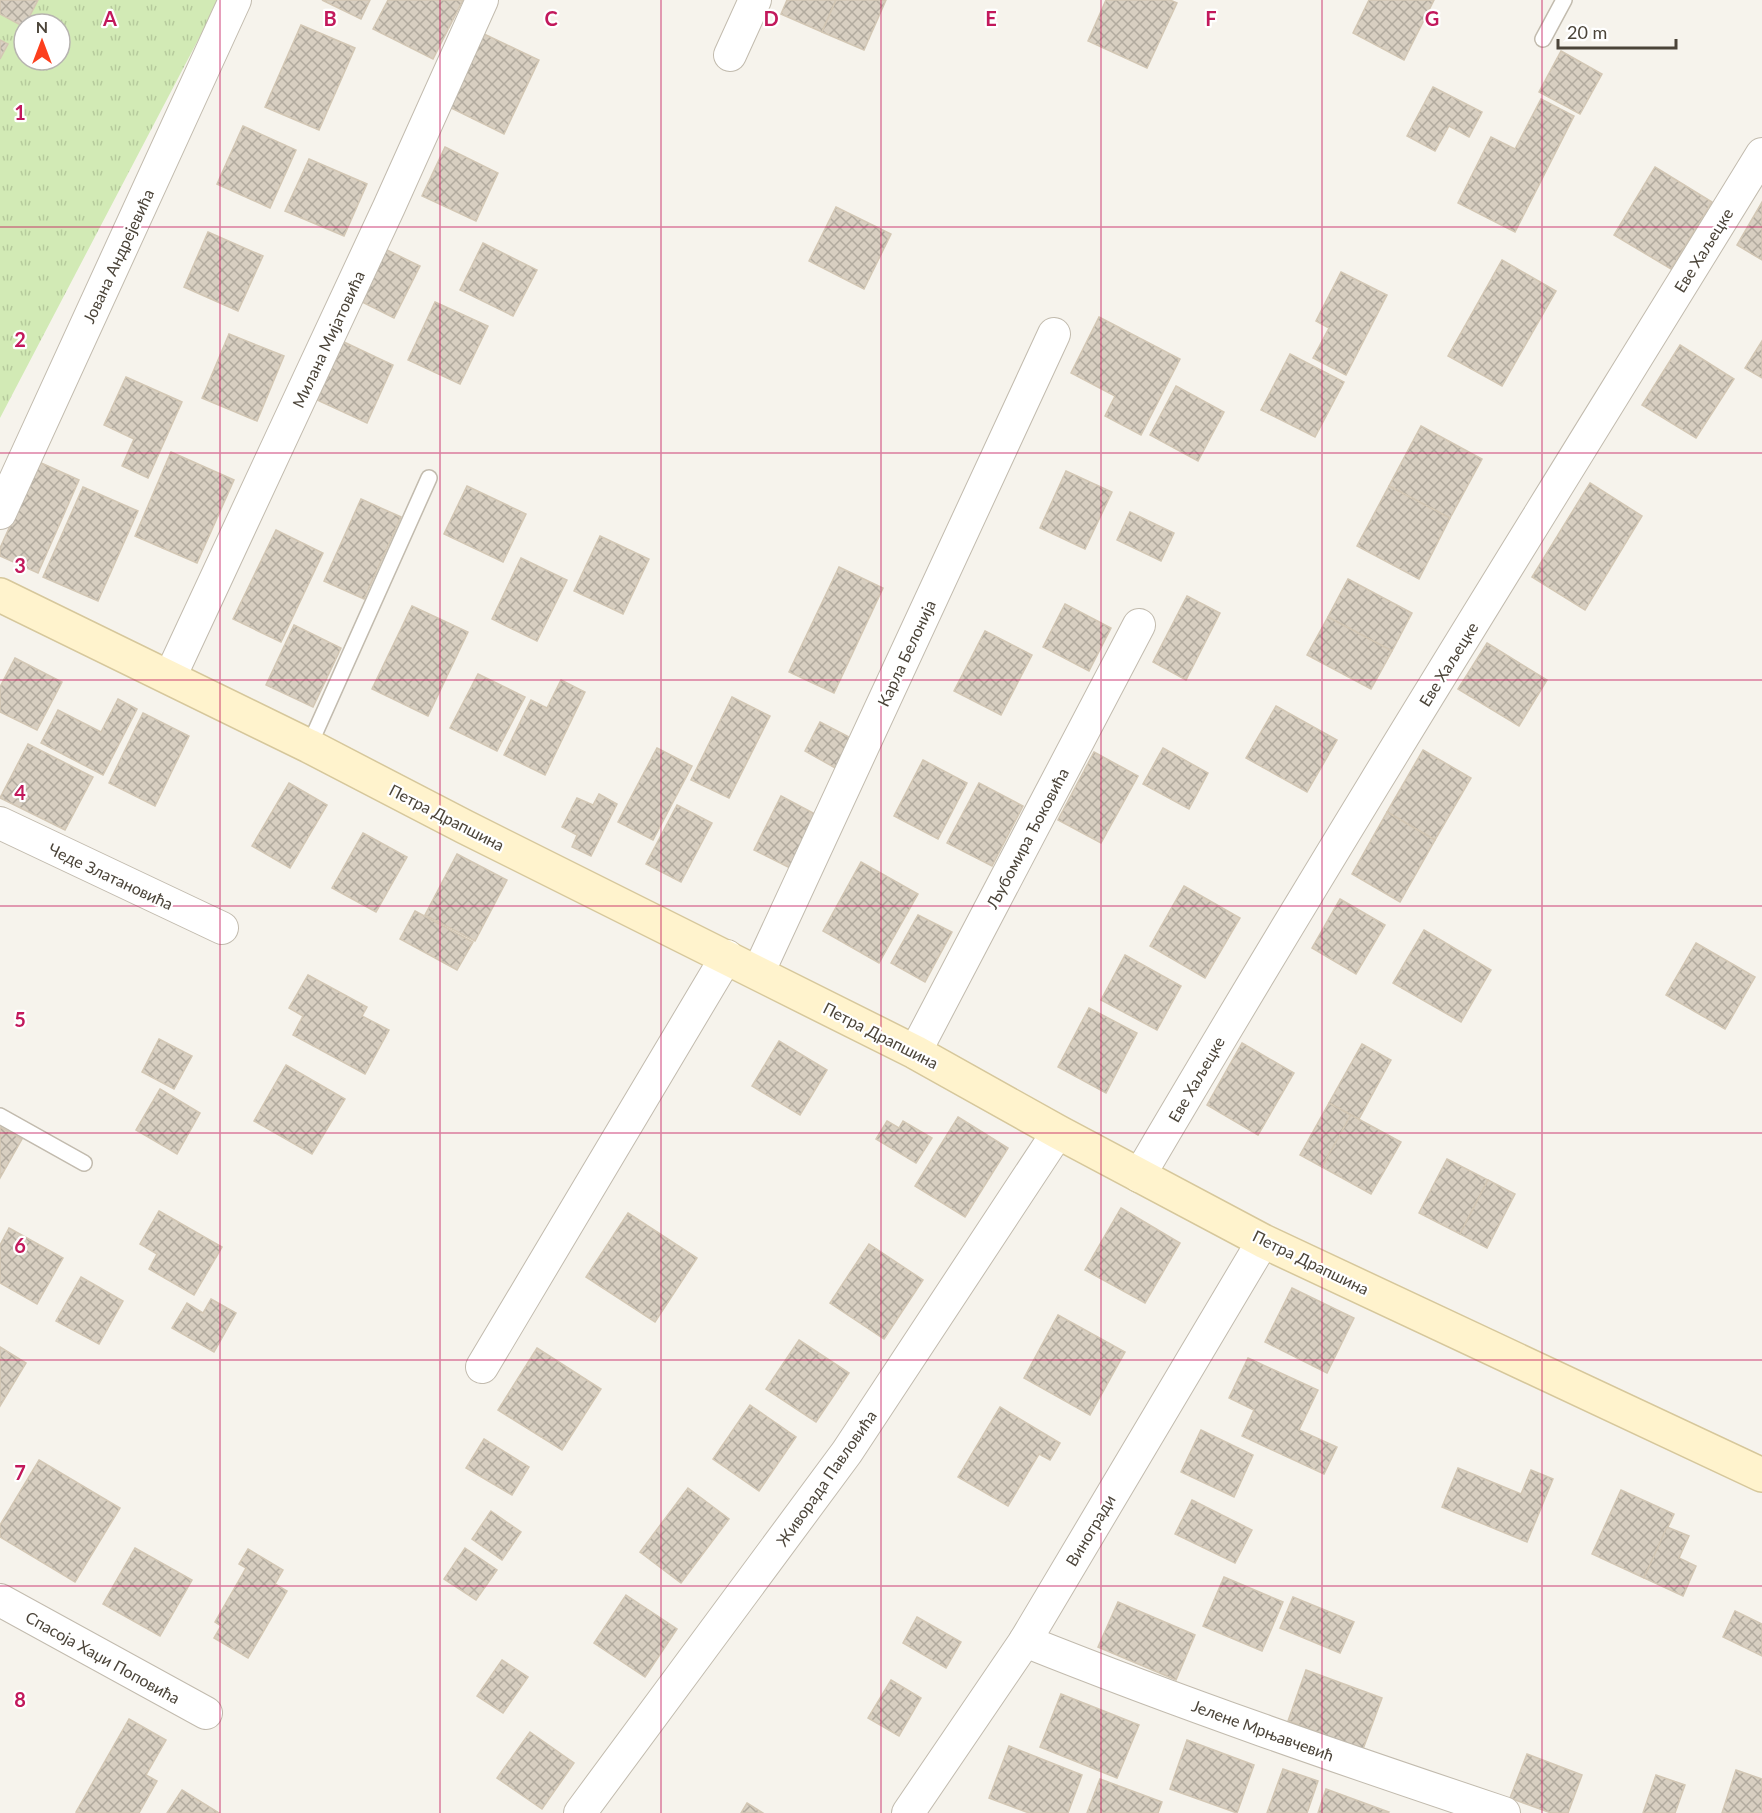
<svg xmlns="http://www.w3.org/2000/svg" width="1762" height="1813" font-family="Lato,sans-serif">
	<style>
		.grass { fill: url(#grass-tufts); fill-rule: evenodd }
		.building { fill: url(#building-cross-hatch); stroke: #d3c7b4; stroke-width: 1.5 }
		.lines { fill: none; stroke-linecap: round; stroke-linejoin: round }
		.lane-casing { stroke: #c2bbae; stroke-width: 18 }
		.street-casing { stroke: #c2bbae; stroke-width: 34 }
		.secondary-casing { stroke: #d6c79b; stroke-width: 36 }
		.lane { stroke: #fff; stroke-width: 15 }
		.street { stroke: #fff; stroke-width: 32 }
		.secondary { stroke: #fff3cd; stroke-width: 33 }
		.grid { fill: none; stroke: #c2185b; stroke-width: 1.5; stroke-opacity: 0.55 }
		.labels { text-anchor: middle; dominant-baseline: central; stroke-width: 4.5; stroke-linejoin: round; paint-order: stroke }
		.street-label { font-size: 16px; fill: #4b4439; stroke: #fff }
		.grid-label { font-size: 20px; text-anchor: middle; font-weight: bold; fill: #c2185b; stroke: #fff; stroke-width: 4.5; stroke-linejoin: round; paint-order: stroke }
	</style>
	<defs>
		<pattern id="grass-tufts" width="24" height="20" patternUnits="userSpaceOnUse" patternTransform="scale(1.5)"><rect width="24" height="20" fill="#d2eab5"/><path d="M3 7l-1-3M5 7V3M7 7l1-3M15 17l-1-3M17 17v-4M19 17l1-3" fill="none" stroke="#b6ca9c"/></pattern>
		<pattern id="building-cross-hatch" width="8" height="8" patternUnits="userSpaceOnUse" patternTransform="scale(1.5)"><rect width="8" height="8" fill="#d8cfc1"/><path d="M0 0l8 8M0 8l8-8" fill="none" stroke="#b1aa9e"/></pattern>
	</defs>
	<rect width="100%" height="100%" fill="#f6f3ec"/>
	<path class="grass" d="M0 0H219L0 418ZM24 24H60V60H24Z"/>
	<g class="building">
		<path d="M0 0H38L24 27 0 14Z"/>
		<path d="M322 0H370L361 19Z"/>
		<path d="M388 0H463L433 59 373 29Z"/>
		<path d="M787 0H836L822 32 781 14Z"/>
		<path d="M836 0H886L864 50 822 32Z"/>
		<path d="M1106 0H1170L1177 3 1147 68 1088 41Z"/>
		<path d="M1369 0H1434L1404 60 1353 33Z"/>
		<path d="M301 25 355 48 319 130 265 107Z"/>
		<path d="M484 34 539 60 504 134 449 107Z"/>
		<path d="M0 40 8 44 0 59Z"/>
		<path d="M1561 51 1602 74 1580 114 1539 92Z"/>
		<path d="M1433 87 1482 112 1469 137 1449 126 1435 151 1407 136Z"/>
		<path d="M1541 99 1574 116 1515 232 1458 203 1491 137 1515 149Z"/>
		<path d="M243 126 296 150 270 208 217 184Z"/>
		<path d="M445 147 498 173 476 221 422 196Z"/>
		<path d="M309 159 367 184 344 236 285 211Z"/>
		<path d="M1655 167 1712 202 1671 269 1614 235Z"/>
		<path d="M1762 202V260L1737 245Z"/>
		<path d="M836 207 891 234 864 289 809 261Z"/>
		<path d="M208 232 263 256 238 311 184 287Z"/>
		<path d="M483 243 537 270 513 316 460 290Z"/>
		<path d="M385 249 420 266 394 318 360 301Z"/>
		<path d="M1502 260 1556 291 1502 386 1448 356Z"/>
		<path d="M1341 272 1387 295 1346 375 1313 358 1329 328 1316 321Z"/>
		<path d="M435 302 488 326 460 384 408 360Z"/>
		<path d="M1099 317 1180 359 1141 435 1105 416 1115 396 1071 373Z"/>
		<path d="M229 334 284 356 257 421 202 398Z"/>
		<path d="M1762 341V378L1745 368Z"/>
		<path d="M344 342 393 365 367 423 317 400Z"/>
		<path d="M1680 345 1734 379 1696 438 1642 405Z"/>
		<path d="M1290 354 1344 382 1315 437 1261 410Z"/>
		<path d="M126 377 182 402 148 478 122 466 134 439 104 425Z"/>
		<path d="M1176 386 1224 412 1198 461 1150 435Z"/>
		<path d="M1421 426 1482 459 1450 518 1389 486Z"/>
		<path d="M171 452 234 480 197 563 135 536Z"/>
		<path d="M39 462 79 480 38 573 0 556V548Z"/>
		<path d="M1066 471 1112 492 1085 549 1040 528Z"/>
		<path d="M1590 483 1642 516 1585 610 1532 577Z"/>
		<path d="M467 486 526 514 503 562 444 534Z"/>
		<path d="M1389 486 1450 518 1419 579 1357 546Z"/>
		<path d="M83 487 138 511 98 601 43 577Z"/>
		<path d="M361 499 401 517 364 599 324 581Z"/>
		<path d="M1130 512 1174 533 1161 561 1117 540Z"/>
		<path d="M276 530 323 553 281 642 233 619Z"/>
		<path d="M600 536 649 559 623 614 574 591Z"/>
		<path d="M521 558 567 580 537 641 492 619Z"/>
		<path d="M839 567 883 588 834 693 789 672Z"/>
		<path d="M1348 579 1412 613 1392 651 1328 617Z"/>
		<path d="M1187 596 1220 613 1186 680 1153 662Z"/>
		<path d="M1065 604 1111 628 1089 671 1043 647Z"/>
		<path d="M412 606 468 632 428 716 372 689Z"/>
		<path d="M1328 617 1392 651 1371 689 1307 655Z"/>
		<path d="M294 625 341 648 313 707 266 685Z"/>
		<path d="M985 631 1032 655 1001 715 954 691Z"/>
		<path d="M1487 643 1547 680 1519 726 1458 689Z"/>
		<path d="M15 658 62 682 37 730 0 712V687Z"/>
		<path d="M478 674 525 697 497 751 450 728Z"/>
		<path d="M561 680 585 692 545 775 504 755 531 700 547 708Z"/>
		<path d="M732 697 770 716 729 798 691 780Z"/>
		<path d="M118 699 137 709 103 775 41 743 58 710 101 732Z"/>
		<path d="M1276 706 1337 740 1307 792 1246 758Z"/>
		<path d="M143 713 189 736 155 806 109 783Z"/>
		<path d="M820 722 853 739 837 769 805 751Z"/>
		<path d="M28 744 93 777 65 830 0 798Z"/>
		<path d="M657 748 692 766 653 840 618 822Z"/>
		<path d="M1163 748 1208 773 1189 809 1143 784Z"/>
		<path d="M1423 750 1471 778 1435 840 1387 812Z"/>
		<path d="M1094 752 1138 776 1101 843 1058 820Z"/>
		<path d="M923 760 967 783 938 839 894 816Z"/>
		<path d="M289 783 327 805 290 868 252 846Z"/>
		<path d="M979 783 1023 806 992 866 947 843Z"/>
		<path d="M599 794 617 804 591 856 572 847 577 835 562 827 577 798 593 805Z"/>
		<path d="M781 796 817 815 790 868 754 850Z"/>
		<path d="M677 805 712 823 681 882 646 864Z"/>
		<path d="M1387 812 1435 840 1400 902 1352 874Z"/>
		<path d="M363 833 407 857 376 912 332 888Z"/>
		<path d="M457 854 507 880 475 941 425 915Z"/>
		<path d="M861 862 918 894 879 963 823 931Z"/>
		<path d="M1184 886 1240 918 1205 978 1150 946Z"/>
		<path d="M1340 899 1385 925 1356 974 1312 948Z"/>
		<path d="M415 911 473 942 457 970 400 939Z"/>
		<path d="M918 915 952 932 925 982 891 963Z"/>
		<path d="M1424 930 1491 970 1461 1022 1393 983Z"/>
		<path d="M1696 943 1755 977 1725 1029 1666 995Z"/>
		<path d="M1125 955 1181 986 1157 1030 1101 1000Z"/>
		<path d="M308 975 367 1007 362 1016 389 1030 365 1074 293 1035 303 1016 289 1008Z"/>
		<path d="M1089 1008 1137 1033 1106 1093 1058 1067Z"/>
		<path d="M159 1039 192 1056 174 1089 142 1072Z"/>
		<path d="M779 1041 827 1070 800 1115 752 1086Z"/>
		<path d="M1242 1043 1294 1073 1258 1135 1207 1105Z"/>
		<path d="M1362 1044 1391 1060 1359 1119 1329 1103Z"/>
		<path d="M286 1065 345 1099 312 1154 254 1121Z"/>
		<path d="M160 1089 200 1113 177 1154 136 1130Z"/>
		<path d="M1329 1103 1351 1115 1322 1167 1300 1155Z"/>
		<path d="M1351 1115 1401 1142 1371 1194 1322 1167Z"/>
		<path d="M958 1117 1008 1148 965 1217 915 1186Z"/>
		<path d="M887 1121 899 1128 903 1121 932 1138 916 1163 876 1139Z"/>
		<path d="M0 1127 22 1139 0 1178Z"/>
		<path d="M1447 1159 1488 1180 1460 1234 1419 1213Z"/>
		<path d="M1488 1180 1515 1194 1487 1248 1460 1234Z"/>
		<path d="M1121 1208 1180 1243 1145 1303 1085 1270Z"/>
		<path d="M159 1211 222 1247 194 1295 149 1269 157 1254 140 1244Z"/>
		<path d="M628 1213 697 1258 655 1322 586 1277Z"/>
		<path d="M9 1228 63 1258 37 1304 0 1283V1245Z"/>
		<path d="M869 1244 923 1280 884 1339 830 1303Z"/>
		<path d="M81 1277 123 1301 99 1344 56 1321Z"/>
		<path d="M1292 1288 1354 1318 1327 1373 1265 1342Z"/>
		<path d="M211 1299 236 1313 214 1352 172 1328 187 1303 203 1313Z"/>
		<path d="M1058 1315 1125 1352 1090 1415 1024 1378Z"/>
		<path d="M799 1340 849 1373 816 1422 766 1389Z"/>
		<path d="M0 1347 26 1363 0 1406Z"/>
		<path d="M537 1348 601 1389 562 1450 498 1410Z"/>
		<path d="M1248 1358 1318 1390 1299 1430 1337 1447 1324 1474 1242 1436 1254 1410 1229 1398Z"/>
		<path d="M750 1405 796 1437 759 1491 713 1459Z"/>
		<path d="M1000 1407 1060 1443 1050 1460 1039 1454 1008 1506 958 1477Z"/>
		<path d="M1201 1430 1253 1455 1234 1497 1181 1472Z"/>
		<path d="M484 1439 529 1467 512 1495 466 1468Z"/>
		<path d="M39 1460 120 1508 75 1582 0 1537V1525Z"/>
		<path d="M1458 1468 1521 1494 1531 1470 1553 1479 1527 1542 1442 1507Z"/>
		<path d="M688 1488 729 1519 681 1583 640 1552Z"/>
		<path d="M1621 1490 1674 1514 1644 1578 1592 1554Z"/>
		<path d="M1192 1500 1252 1530 1235 1563 1175 1534Z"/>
		<path d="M491 1511 521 1532 502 1560 472 1539Z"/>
		<path d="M1667 1527 1689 1536 1679 1558 1696 1566 1683 1596 1644 1578Z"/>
		<path d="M135 1548 192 1580 160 1636 103 1604Z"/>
		<path d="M465 1548 497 1570 476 1600 444 1579Z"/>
		<path d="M248 1549 283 1570 275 1584 287 1591 248 1658 214 1638 221 1626 215 1622 246 1568 239 1564Z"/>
		<path d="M1224 1577 1283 1602 1262 1651 1203 1626Z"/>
		<path d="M626 1595 677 1629 645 1677 594 1643Z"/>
		<path d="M1293 1597 1354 1622 1340 1653 1280 1628Z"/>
		<path d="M1118 1602 1195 1635 1176 1680 1098 1647Z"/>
		<path d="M1735 1611 1762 1624V1656L1723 1637Z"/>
		<path d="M917 1617 961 1642 946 1668 903 1643Z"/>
		<path d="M502 1660 528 1677 503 1713 477 1696Z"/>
		<path d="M1306 1670 1382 1698 1363 1749 1288 1721Z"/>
		<path d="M891 1680 921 1698 899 1736 868 1718Z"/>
		<path d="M1061 1694 1139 1725 1117 1778 1040 1747Z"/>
		<path d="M129 1719 166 1740 146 1775 157 1781 139 1813H79L76 1812Z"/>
		<path d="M530 1732 574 1763 542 1809 497 1778Z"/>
		<path d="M1187 1740 1254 1765 1237 1813 1170 1789Z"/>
		<path d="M1009 1746 1082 1775 1068 1813H1029L989 1798Z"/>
		<path d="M1527 1754 1582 1775 1568 1813H1551L1510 1798Z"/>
		<path d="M1283 1769 1318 1781 1307 1813H1267Z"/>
		<path d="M1736 1770 1762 1779V1813H1722Z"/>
		<path d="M1656 1775 1685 1785 1675 1813H1643Z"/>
		<path d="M1100 1779 1162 1802 1158 1813H1087Z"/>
		<path d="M1326 1789 1389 1812 1388 1813H1318Z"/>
		<path d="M182 1790 219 1813H167Z"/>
		<path d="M747 1803 763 1813H741Z"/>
	</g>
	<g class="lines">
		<defs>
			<g id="lane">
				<path d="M1543 39 1564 0"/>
				<path d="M309 746 429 478"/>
				<path d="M0 1116 84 1163"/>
			</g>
			<g id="street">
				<path d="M730 55 755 0"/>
				<path d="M0 513 235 0"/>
				<path d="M170 677 389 207 482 0"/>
				<path d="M0 823 222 928"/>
				<path d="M758 973 1054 334"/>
				<path d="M915 1052 1139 625"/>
				<path d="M1139 1176C1341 832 1553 494 1762 154"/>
				<path d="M482 1367 727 956"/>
				<path d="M0 1600 206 1713"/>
				<path d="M1025 1641C1182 1704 1343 1759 1504 1813"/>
				<path d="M580 1813 847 1452 1058 1132"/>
				<path d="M908 1813 1025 1641 1263 1241"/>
			</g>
			<path id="secondary" d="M0 595 309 746 465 827 915 1052 1058 1132 1263 1241 1762 1475"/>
		</defs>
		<use href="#lane" class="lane-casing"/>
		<use href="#street" class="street-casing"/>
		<use href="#secondary" class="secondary-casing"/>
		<use href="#lane" class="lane"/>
		<use href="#street" class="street"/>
		<use href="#secondary" class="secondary"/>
	</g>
	<path class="grid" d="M220 0V1813M440 0V1813M661 0V1813M881 0V1813M1101 0V1813M1322 0V1813M1542 0V1813M0 227H1762M0 453H1762M0 680H1762M0 906H1762M0 1133H1762M0 1360H1762M0 1586H1762"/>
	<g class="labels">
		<g class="street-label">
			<text transform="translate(1703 250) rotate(-58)">Еве Хаљецке</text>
			<text transform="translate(118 256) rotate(-65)">Јована Андрејевића</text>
			<text transform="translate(328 339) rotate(-65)">Милана Мијатовића</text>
			<text transform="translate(906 653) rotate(-65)">Карла Белонија</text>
			<text transform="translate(1448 664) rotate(-58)">Еве Хаљецке</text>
			<text transform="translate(447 817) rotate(27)">Петра Драпшина</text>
			<text transform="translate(1027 838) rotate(-62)">Љубомира Ђоковића</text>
			<text transform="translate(111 876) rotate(25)">Чеде Златановића</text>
			<text transform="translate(881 1035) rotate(27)">Петра Драпшина</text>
			<text transform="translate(1196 1079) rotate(-60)">Еве Хаљецке</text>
			<text transform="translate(1311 1262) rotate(26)">Петра Драпшина</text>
			<text transform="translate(826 1478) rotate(-55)">Живорада Павловића</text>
			<text transform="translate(1090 1530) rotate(-59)">Виногради</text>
			<text transform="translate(103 1657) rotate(29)">Спасоја Хаџи Поповића</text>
			<text transform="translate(1263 1730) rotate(20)">Јелене Мрњавчевић</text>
		</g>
	</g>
	<g class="grid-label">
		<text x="110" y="26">A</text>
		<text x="330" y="26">B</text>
		<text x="551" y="26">C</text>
		<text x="771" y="26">D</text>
		<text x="991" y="26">E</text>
		<text x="1211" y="26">F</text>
		<text x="1432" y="26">G</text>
		<text x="20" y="120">1</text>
		<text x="20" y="347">2</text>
		<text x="20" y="573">3</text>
		<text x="20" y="800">4</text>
		<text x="20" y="1027">5</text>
		<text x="20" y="1253">6</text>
		<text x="20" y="1480">7</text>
		<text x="20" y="1707">8</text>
	</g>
	<g transform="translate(42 42)"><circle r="28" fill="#ffffff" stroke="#b7b4b0" stroke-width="1.5"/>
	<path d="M0-4.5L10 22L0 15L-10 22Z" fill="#fc3f1d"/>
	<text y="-9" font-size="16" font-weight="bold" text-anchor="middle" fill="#4b4439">N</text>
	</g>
	<path d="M1558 39v9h118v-9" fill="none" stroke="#4b4439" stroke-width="3"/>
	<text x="1567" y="39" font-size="18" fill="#4b4439" stroke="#ffffff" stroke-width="4.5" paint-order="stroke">20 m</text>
</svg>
